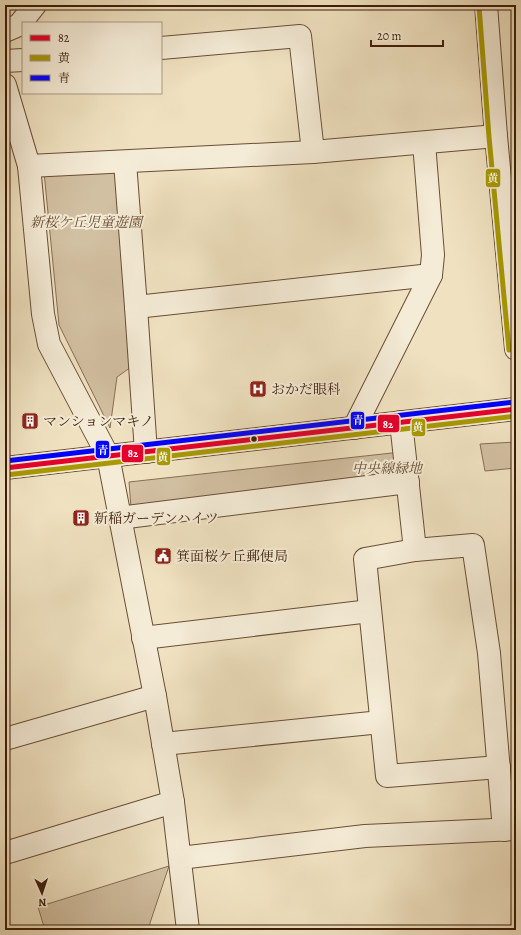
<svg xmlns="http://www.w3.org/2000/svg" width="521" height="935" font-family="Alegreya,'Noto Serif JP',serif">
	<style>
		.green { fill: #d2c0a2; stroke: #886e55 }
		.lines { fill: none; stroke-linecap: round; stroke-linejoin: round }
		.minor-casing { stroke: #6a4e36; stroke-width: 24 }
		.tertiary-casing { stroke: #6a4e36; stroke-width: 24 }
		.minor { stroke: #f5ecd7; stroke-width: 22 }
		.tertiary { stroke: #f5ecd7; stroke-width: 22 }
		.bus-1-casing { stroke: #f5ecd7; stroke-width: 8 }
		.bus-2-casing { stroke: #f5ecd7; stroke-width: 8 }
		.bus-3-casing { stroke: #f5ecd7; stroke-width: 8 }
		.bus-1 { stroke: #e4002b; stroke-width: 5 }
		.bus-2 { stroke: #a89904; stroke-width: 5 }
		.bus-3 { stroke: #00f; stroke-width: 5 }
		.bus-dot { fill: #3d1c08; stroke: #f5ecd7; stroke-width: 1.5 }
		.labels { text-anchor: middle; dominant-baseline: central; stroke-width: 4; stroke-linejoin: round; paint-order: stroke }
		.park-label { font-size: 14px; font-style: italic; fill: #6a4d36; stroke: #f5ecd7 }
		.poi-label { font-size: 14px; fill: #3d1c08; stroke: #f5ecd7; text-anchor: start }
		.line-badge { stroke: #f5ecd7; stroke-width: 1.5 }
		.badge-label { font-size: 11px; text-anchor: middle; font-weight: bold; fill: #fff }
	</style>
	<rect width="100%" height="100%" fill="#f0e2c1"/>
	<filter id="stains"><feTurbulence type="fractalNoise" baseFrequency=".005" numOctaves="4"/><feColorMatrix values="0 0 0 0 .2 0 0 0 0 .09 0 0 0 0 .02 0 0 0 .5 -.17"/></filter>
	<radialGradient id="worn" r=".72"><stop offset=".6" stop-color="#630" stop-opacity="0"/><stop offset="1" stop-color="#630" stop-opacity=".3"/></radialGradient>
	<g class="green">
		<path d="M119 171 134 365 117 377 110 428 59 325 44 172Z"/>
		<path d="M516 442V468L485 471 480 444Z"/>
		<path d="M401 452 404 480 131 508 129 482Z"/>
		<path d="M169 866 150 923V930H45L38 907Z"/>
	</g>
	<g class="lines">
		<defs>
			<g id="minor">
				<path d="M5 31 19 25 35 5"/>
				<path d="M161 48 300 36 313 152"/>
				<path d="M5 61 23 60"/>
				<path d="M125 162 136 307 146 452"/>
				<path d="M29 166 313 152 496 136"/>
				<path d="M136 307 431 275"/>
				<path d="M401 422 415 550 473 545 489 653 504 830"/>
				<path d="M354 428 431 275 433 255 424 143"/>
				<path d="M108 456 155 696 173 802 188 930"/>
				<path d="M119 518 408 482"/>
				<path d="M415 550 365 559 387 776 499 767"/>
				<path d="M143 638 370 611"/>
				<path d="M5 739 155 696"/>
				<path d="M163 744 381 722"/>
				<path d="M5 853 173 802"/>
				<path d="M180 858 365 836 516 829"/>
			</g>
			<g id="tertiary">
				<path d="M486 5 496 136 516 349"/>
				<path d="M5 85 29 166 43 314 49 344 108 456"/>
				<path d="M5 468 516 409"/>
			</g>
		</defs>
		<use href="#minor" class="minor-casing"/>
		<use href="#tertiary" class="tertiary-casing"/>
		<use href="#minor" class="minor"/>
		<use href="#tertiary" class="tertiary"/>
		<defs>
			<path id="bus-1" d="M5 468 516 409"/>
			<g id="bus-2">
				<path d="M479 6 489 137 509 350"/>
				<path d="M6 475 516 416"/>
			</g>
			<path id="bus-3" d="M5 461 515 402"/>
		</defs>
		<use href="#bus-1" class="bus-1-casing"/>
		<use href="#bus-2" class="bus-2-casing"/>
		<use href="#bus-3" class="bus-3-casing"/>
		<use href="#bus-1" class="bus-1"/>
		<use href="#bus-2" class="bus-2"/>
		<use href="#bus-3" class="bus-3"/>
	</g>
	<defs>
		<symbol id="hospital-square" viewBox="-11 -11 22 22"><rect x="-9" y="-9" width="18" height="18" rx="4" fill="#8f2418" stroke="#f5ecd7"/><path d="M-5-5h3v3.5h4V-5h3V5h-3V1.5h-4V5h-3Z" fill="#fff"/></symbol>
		<symbol id="building-square" viewBox="-11 -11 22 22"><rect x="-9" y="-9" width="18" height="18" rx="4" fill="#8f2418" stroke="#f5ecd7"/><path d="M-4-6H4V6H1V3H-1V6H-4ZM-2.5-4.3h1.7v1.8h-1.7ZM.8-4.3h1.7v1.8H.8ZM-2.5-1h1.7V.8h-1.7ZM.8-1h1.7V.8H.8Z" fill="#fff"/></symbol>
		<symbol id="civic-square" viewBox="-11 -11 22 22"><rect x="-9" y="-9" width="18" height="18" rx="4" fill="#8f2418" stroke="#f5ecd7"/><path d="M-.6-6.5H3V-4.5H.6V-3L4-1V1h2V6H-6V1h2V-1L-.6-3ZM-1.2 2.5V6h2.4V2.5Z" fill="#fff"/></symbol>
	</defs>
	<g fill-rule="evenodd">
		<use href="#hospital-square" x="248" y="379" width="20" height="20"/>
		<use href="#building-square" x="20" y="411" width="20" height="20"/>
		<use href="#building-square" x="71" y="508" width="20" height="20"/>
		<use href="#civic-square" x="153" y="546" width="20" height="20"/>
	</g>
	<circle class="bus-dot" cx="254" cy="439" r="3.5"/>
	<g class="labels">
		<g class="park-label">
			<text x="86" y="222">新桜ケ丘児童遊園</text>
			<text x="387" y="468">中央線緑地</text>
		</g>
		<g class="poi-label">
			<text x="271" y="389">おかだ眼科</text>
			<text x="43" y="421">マンションマキノ</text>
			<text x="94" y="518">新稲ガーデンハイツ</text>
			<text x="176" y="556">箕面桜ケ丘郵便局</text>
		</g>
	</g>
	<g class="line-badge">
		<rect x="485" y="168" width="16" height="20" rx="4" fill="#a89904"/>
		<rect x="350" y="411" width="15" height="19" rx="4" fill="#00f"/>
		<rect x="377" y="414" width="23" height="19" rx="4" fill="#e4002b"/>
		<rect x="411" y="418" width="15" height="19" rx="4" fill="#a89904"/>
		<rect x="95" y="440" width="15" height="19" rx="4" fill="#00f"/>
		<rect x="121" y="444" width="23" height="19" rx="4" fill="#e4002b"/>
		<rect x="156" y="447" width="15" height="19" rx="4" fill="#a89904"/>
	</g>
	<g class="badge-label">
		<text x="493" y="182">黄</text>
		<text x="358" y="424">青</text>
		<text x="388" y="428">82</text>
		<text x="418" y="431">黄</text>
		<text x="103" y="454">青</text>
		<text x="133" y="457">82</text>
		<text x="163" y="461">黄</text>
	</g>
	<rect width="521" height="935" fill="none" stroke="#f0e2c1" stroke-width="20"/>
	<rect x="6" y="6" width="509" height="923" fill="none" stroke="#3d1c08" stroke-width="2"/>
	<rect x="10" y="10" width="501" height="915" fill="none" stroke="#3d1c08"/>
	<rect x="22" y="22" width="140" height="72" fill="#f5ecd7" stroke="#ab9984"/>
	<rect x="30" y="35" width="20" height="6" fill="#e4002b" stroke="#ab9984"/>
	<text x="58" y="42" font-size="12" fill="#3d1c08">82</text>
	<rect x="30" y="55" width="20" height="6" fill="#a89904" stroke="#ab9984"/>
	<text x="58" y="62" font-size="12" fill="#3d1c08">黄</text>
	<rect x="30" y="75" width="20" height="6" fill="#0000ff" stroke="#ab9984"/>
	<text x="58" y="82" font-size="12" fill="#3d1c08">青</text>
	<g transform="translate(42 893) rotate(177)" stroke="#f5ecd7" stroke-width="3" paint-order="stroke">
	<path d="M0-3L7 15L0 10L-7 15Z" fill="#3d1c08"/>
	<text y="-6" font-size="11" font-weight="bold" text-anchor="middle" fill="#3d1c08">N</text>
	</g>
	<path d="M371 40v6h72v-6" fill="none" stroke="#3d1c08" stroke-width="2"/>
	<text x="377" y="40" font-size="12" fill="#3d1c08" stroke="#f5ecd7" stroke-width="3" paint-order="stroke">20 m</text>
	<rect width="100%" height="100%" filter="url(#stains)"/>
	<rect width="100%" height="100%" fill="url(#worn)"/>
</svg>
